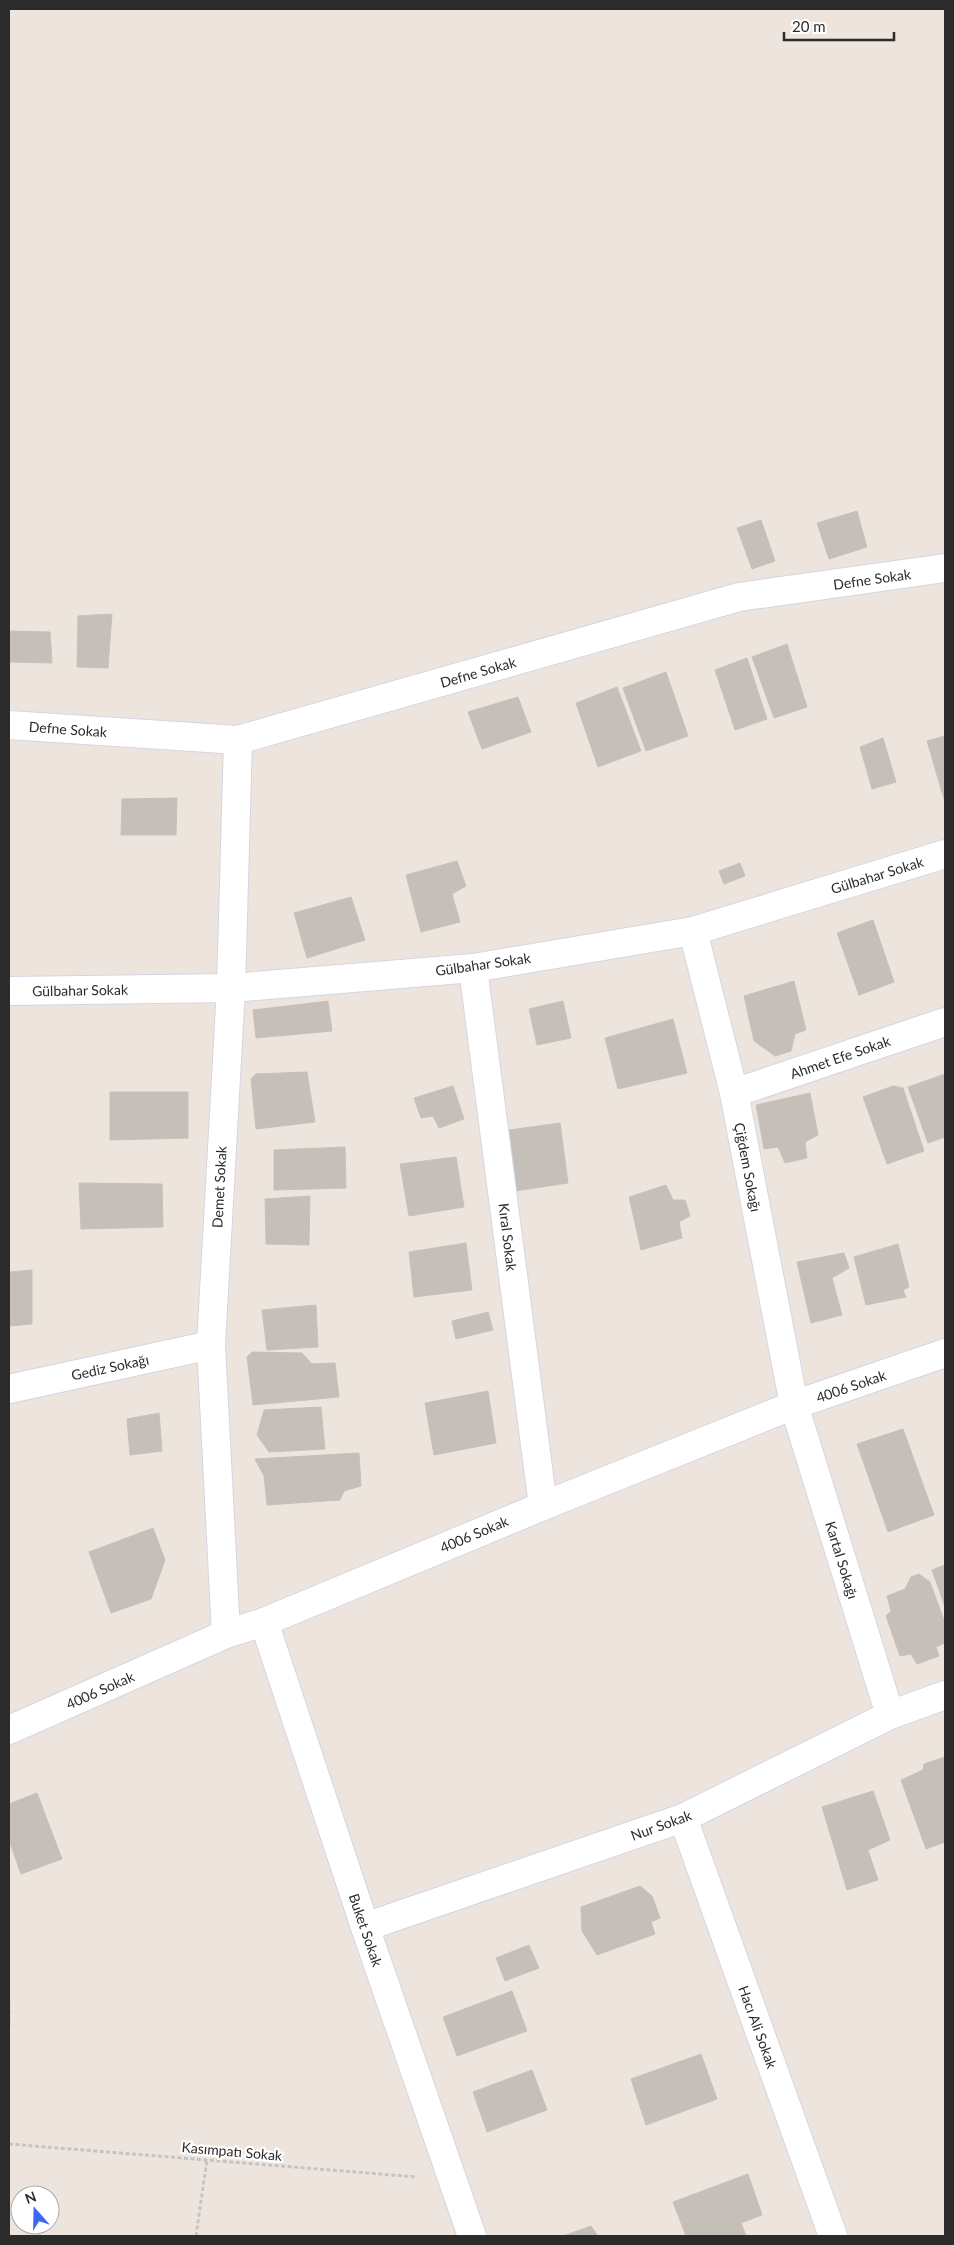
<svg xmlns="http://www.w3.org/2000/svg" width="954" height="2245" font-family="Lato,sans-serif">
	<style>
		.building { fill: #c5bfb9; stroke: #c8c1b6 }
		.lines { fill: none; stroke-linecap: round; stroke-linejoin: round }
		.minor-casing { stroke: #d2d6e4; stroke-width: 30 }
		.tertiary-casing { stroke: #d2d6e4; stroke-width: 30 }
		.path { stroke: #c4c4c4; stroke-width: 3; stroke-dasharray: 4 2.5; stroke-linecap: butt }
		.minor { stroke: #fff; stroke-width: 28 }
		.tertiary { stroke: #fff; stroke-width: 28 }
		.labels { text-anchor: middle; dominant-baseline: central; stroke-width: 4.5; stroke-linejoin: round; paint-order: stroke }
		.street-label { font-size: 14px; fill: #2b2b2b; stroke: #fff }
	</style>
	<rect width="100%" height="100%" fill="#ede5dd"/>
	<g class="building">
		<path d="M857 511 867 547 829 559 817 523Z"/>
		<path d="M761 520 775 561 752 569 737 528Z"/>
		<path d="M112 614 108 668 77 667 78 616Z"/>
		<path d="M9 631 50 632 52 663 9 662Z"/>
		<path d="M787 644 807 707 774 718 752 657Z"/>
		<path d="M747 658 767 719 735 730 715 670Z"/>
		<path d="M666 672 688 736 646 751 623 688Z"/>
		<path d="M617 687 641 751 598 767 576 703Z"/>
		<path d="M518 697 531 732 482 749 468 712Z"/>
		<path d="M945 736V799H944L927 741Z"/>
		<path d="M883 738 896 782 872 789 860 747Z"/>
		<path d="M177 798 176 835H121L122 799Z"/>
		<path d="M457 861 466 886 452 894 460 922 421 932 406 875Z"/>
		<path d="M740 863 745 876 724 884 719 871Z"/>
		<path d="M351 897 365 940 307 958 294 913Z"/>
		<path d="M873 920 894 982 859 995 837 933Z"/>
		<path d="M794 981 806 1030 795 1034 791 1051 775 1056 754 1041 744 996Z"/>
		<path d="M328 1001 332 1031 256 1038 253 1010Z"/>
		<path d="M563 1001 571 1038 537 1045 529 1009Z"/>
		<path d="M673 1019 687 1073 618 1089 605 1038Z"/>
		<path d="M307 1072 315 1122 256 1129 251 1079 256 1074Z"/>
		<path d="M945 1074V1137L928 1143 908 1087Z"/>
		<path d="M453 1086 464 1119 439 1128 433 1116 421 1118 414 1098Z"/>
		<path d="M893 1086 903 1088 924 1151 887 1164 863 1097Z"/>
		<path d="M110 1092H188V1138L110 1140Z"/>
		<path d="M810 1093 818 1135 805 1142 807 1158 785 1163 778 1147 764 1149 756 1105Z"/>
		<path d="M560 1123 568 1183 515 1191 509 1130Z"/>
		<path d="M345 1147 346 1188 274 1190V1150Z"/>
		<path d="M456 1157 464 1207 409 1216 400 1164Z"/>
		<path d="M79 1183 162 1184 163 1227 81 1229Z"/>
		<path d="M666 1185 673 1200H685L690 1216 679 1222 682 1238 641 1250 629 1197Z"/>
		<path d="M310 1196 309 1245 266 1244 265 1199Z"/>
		<path d="M466 1243 472 1290 414 1297 409 1252Z"/>
		<path d="M898 1244 909 1287 903 1290 906 1297 866 1305 854 1257Z"/>
		<path d="M844 1253 849 1268 832 1278 842 1315 811 1323 797 1262Z"/>
		<path d="M32 1270V1324L9 1326V1272Z"/>
		<path d="M316 1305 318 1347 267 1350 262 1310Z"/>
		<path d="M488 1312 493 1330 456 1339 452 1321Z"/>
		<path d="M252 1352 302 1353 312 1364 335 1363 339 1397 253 1405 247 1357Z"/>
		<path d="M488 1391 496 1443 434 1455 425 1403Z"/>
		<path d="M321 1407 325 1449 269 1452 257 1435 264 1410Z"/>
		<path d="M159 1413 162 1451 130 1455 127 1419Z"/>
		<path d="M903 1429 934 1515 888 1532 857 1444Z"/>
		<path d="M359 1453 361 1486 344 1491 340 1500 267 1505 264 1476 255 1459Z"/>
		<path d="M153 1528 165 1560 151 1599 111 1613 89 1552Z"/>
		<path d="M945 1565V1607L932 1570Z"/>
		<path d="M919 1574 930 1582 945 1623V1643L936 1647 939 1656 917 1664 911 1654 900 1656 886 1616 891 1611 887 1596 905 1589 911 1577Z"/>
		<path d="M945 1757V1842L926 1849 901 1780 923 1770 924 1764Z"/>
		<path d="M873 1791 890 1840 868 1850 878 1880 847 1890 822 1807Z"/>
		<path d="M37 1793 62 1859 21 1874 9 1840V1804Z"/>
		<path d="M640 1886 652 1896 660 1918 651 1922 655 1934 597 1955 582 1931 581 1907Z"/>
		<path d="M529 1945 539 1968 505 1981 496 1958Z"/>
		<path d="M512 1991 527 2031 457 2056 443 2017Z"/>
		<path d="M701 2054 717 2099 646 2125 631 2079Z"/>
		<path d="M532 2070 547 2110 487 2132 473 2092Z"/>
		<path d="M748 2174 762 2215 741 2223 746 2236H686L673 2202Z"/>
		<path d="M591 2226 598 2236H563Z"/>
	</g>
	<g class="lines">
		<defs>
			<g id="minor">
				<path d="M9 725 238 740 739 597 945 568"/>
				<path d="M693 931 734 1093 794 1405 890 1715"/>
				<path d="M473 968 543 1506"/>
				<path d="M9 991 231 988 473 968 693 931 945 854"/>
				<path d="M734 1093 945 1022"/>
				<path d="M9 1389 211 1345"/>
				<path d="M264 1622 365 1927 472 2236"/>
				<path d="M226 1634 211 1345 231 988 238 740"/>
				<path d="M683 1818 833 2236"/>
				<path d="M365 1927 683 1818 890 1715 945 1695"/>
			</g>
			<path id="tertiary" d="M9 1730 226 1634 264 1622 543 1506 794 1405 945 1353"/>
		</defs>
		<use href="#minor" class="minor-casing"/>
		<use href="#tertiary" class="tertiary-casing"/>
		<g class="path">
			<path d="M9 2003V2026"/>
			<path d="M9 2144 417 2177"/>
			<path d="M196 2236 207 2160"/>
		</g>
		<use href="#minor" class="minor"/>
		<use href="#tertiary" class="tertiary"/>
	</g>
	<g class="labels">
		<g class="street-label">
			<text transform="translate(872 579) rotate(-8)">Defne Sokak</text>
			<text transform="translate(478 672) rotate(-16)">Defne Sokak</text>
			<text transform="translate(68 729) rotate(4)">Defne Sokak</text>
			<text transform="translate(877 875) rotate(-17)">Gülbahar Sokak</text>
			<text transform="translate(483 964) rotate(-8)">Gülbahar Sokak</text>
			<text transform="translate(80 990) rotate(-1)">Gülbahar Sokak</text>
			<text transform="translate(840 1057) rotate(-19)">Ahmet Efe Sokak</text>
			<text transform="translate(748 1167) rotate(79)">Çiğdem Sokağı</text>
			<text transform="translate(219 1187) rotate(-87)">Demet Sokak</text>
			<text transform="translate(508 1237) rotate(83)">Kıral Sokak</text>
			<text transform="translate(110 1367) rotate(-12)">Gediz Sokağı</text>
			<text transform="translate(851 1386) rotate(-19)">4006 Sokak</text>
			<text transform="translate(474 1534) rotate(-23)">4006 Sokak</text>
			<text transform="translate(842 1560) rotate(73)">Kartal Sokağı</text>
			<text transform="translate(100 1690) rotate(-24)">4006 Sokak</text>
			<text transform="translate(661 1825) rotate(-20)">Nur Sokak</text>
			<text transform="translate(366 1930) rotate(71)">Buket Sokak</text>
			<text transform="translate(758 2027) rotate(70)">Hacı Ali Sokak</text>
			<text transform="translate(232 2151) rotate(5)">Kasımpatı Sokak</text>
		</g>
	</g>
	<rect width="954" height="2245" fill="none" stroke="#2b2b2b" stroke-width="20"/>
	<g transform="translate(35 2210) rotate(340)"><circle r="24" fill="#ffffff" stroke="#aaaaaa"/>
	<path d="M0-4L9 19L0 12L-9 19Z" fill="#3c67fb"/>
	<text y="-8" font-size="14" font-weight="bold" text-anchor="middle" fill="#2b2b2b">N</text>
	</g>
	<path d="M784 32v8h110v-8" fill="none" stroke="#2b2b2b" stroke-width="2.5"/>
	<text x="792" y="32" font-size="15" fill="#2b2b2b" stroke="#ffffff" stroke-width="4" paint-order="stroke">20 m</text>
</svg>
